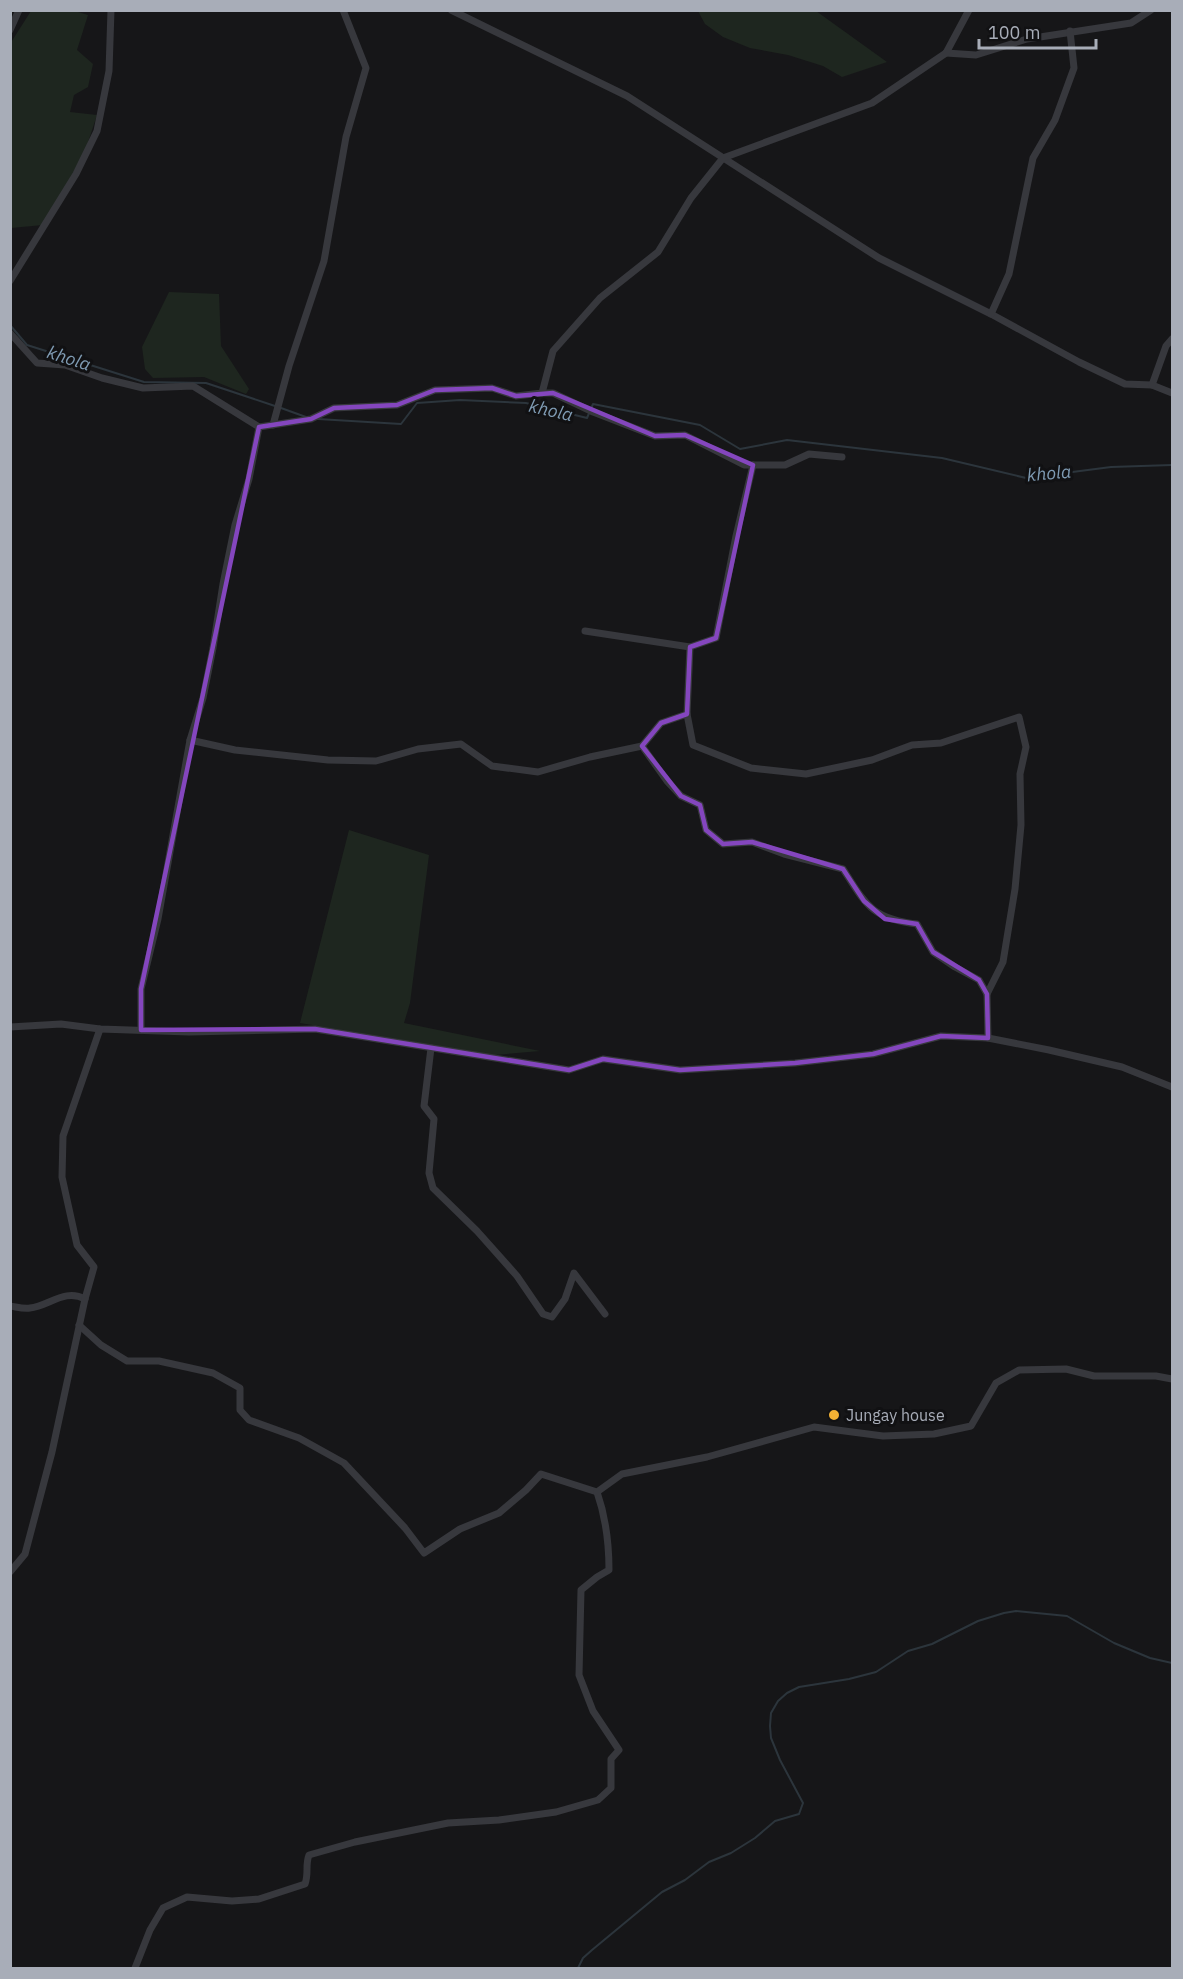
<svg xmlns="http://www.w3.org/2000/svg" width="1183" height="1979" font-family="'IBM Plex Sans',sans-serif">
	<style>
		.green { fill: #1e261f }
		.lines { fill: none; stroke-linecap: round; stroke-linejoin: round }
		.stream { stroke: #2c353c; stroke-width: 2 }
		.minor { stroke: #37383d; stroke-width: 7 }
		.marked { fill: none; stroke: #8446be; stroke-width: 4.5; stroke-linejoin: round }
		.poi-dot { fill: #f2b134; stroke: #111113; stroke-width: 2 }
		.labels { text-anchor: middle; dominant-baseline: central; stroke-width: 6; stroke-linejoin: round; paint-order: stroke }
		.poi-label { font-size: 16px; fill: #a8adb8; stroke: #111113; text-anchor: start }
		.water-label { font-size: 18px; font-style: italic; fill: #7f9bb3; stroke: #111113 }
	</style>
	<rect width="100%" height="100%" fill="#161618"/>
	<g class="green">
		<path d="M31 11H75L88 15 77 50 93 64 88 87 74 95 70 112 97 115 84 154 43 225 11 228 10 44Z"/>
		<path d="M698 11H816L887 62 842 77 823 66 788 55 750 48 723 37 705 24Z"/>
		<path d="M169 292 219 294 221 346 249 389 246 394 204 377 153 378 145 369 142 347Z"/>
		<path d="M349 830 429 855 410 1003 404 1023 540 1051 495 1055 300 1023Z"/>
	</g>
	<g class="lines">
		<g class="stream">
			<path d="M10 325 27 345 144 382 206 383 275 406"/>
			<path d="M281 408 306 417"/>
			<path d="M318 419 401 424 417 403 460 400 526 403 587 418 593 404 700 425 740 449 787 440 942 458 1026 478 1111 467 1172 465"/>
			<path d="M578 1968 583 1958 592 1950 662 1892 685 1880 709 1862 731 1853 755 1838 775 1821 799 1814 803 1803 780 1760 771 1738 770 1726 771 1713 778 1701 787 1693 799 1687 849 1679 876 1672 908 1651 932 1644 978 1621 1004 1613 1016 1611 1067 1616 1114 1643 1150 1658 1172 1663"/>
		</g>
		<g class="minor">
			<path d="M451 10 627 96 879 258 991 314 1079 362 1125 384 1152 385 1172 393"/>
			<path d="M10 30 19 10"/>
			<path d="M946 53 976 55 1027 39 1131 23 1151 10"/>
			<path d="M10 281 76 174 97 131 109 71 111 10"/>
			<path d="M991 314 1009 274 1033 158 1055 120 1074 68 1070 31"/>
			<path d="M10 333 37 363 65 365 102 378 143 388 193 386 259 427"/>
			<path d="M1152 385 1166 346 1172 339"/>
			<path d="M542 393H553L593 412 655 436 685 435 744 465H785L809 454 842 457"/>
			<path d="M273 425 289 366 324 261 346 137 366 68 343 10"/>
			<path d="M585 631 690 647"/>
			<path d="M687 714 693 745 751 768 806 774 872 760 912 745 941 743 1019 717 1026 747 1020 774 1021 825 1015 889 1003 962 987 994"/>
			<path d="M190 740 235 750 328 760 376 761 418 749 461 744 492 766 538 772 590 757 642 746 667 781 681 796 700 805 706 830 723 844 752 842 784 854 843 869C866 905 872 919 917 924L933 952 955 967 979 980 987 994 988 1038"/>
			<path d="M642 746 661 723 687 714 690 647 716 638 736 536 753 465"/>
			<path d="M10 1027 61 1024 100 1029 189 1032 315 1029 569 1070 603 1059 680 1070 795 1063 873 1054 941 1036 988 1038 1049 1050 1122 1067 1172 1087"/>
			<path d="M141 1030V989L158 919 190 740 203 698 213 648 223 584 235 525 249 479 259 427 311 419 334 408 397 405 435 390 492 388 516 396 542 393 553 351 600 298 658 252 691 198 723 158 872 103 946 53 969 10"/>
			<path d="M431 1048 424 1106 434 1119 429 1173 433 1188 477 1231 517 1276 543 1314 552 1317 565 1299 574 1273 605 1314"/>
			<path d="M10 1306C17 1307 23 1309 30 1308 49 1306 65 1288 85 1299"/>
			<path d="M79 1325 101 1345 127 1361H159L213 1373 240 1388V1410L249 1420 299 1438 344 1463 405 1528 424 1553 460 1529 499 1513 526 1490 541 1474 597 1492 622 1474 707 1457 814 1427 883 1436 934 1434 971 1426 996 1383 1019 1370 1066 1369 1094 1376H1156L1172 1379"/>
			<path d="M10 1572 25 1554 52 1452 85 1299 94 1267 77 1245 62 1177 63 1136 100 1029"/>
			<path d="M135 1968 150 1930 163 1908 187 1897 232 1901 259 1899 305 1884C309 1873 305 1865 309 1855L355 1842 448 1823 499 1820 556 1812 598 1800 611 1788V1759L619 1750 593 1711 579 1675 581 1590 597 1577 609 1570C609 1543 606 1518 597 1492"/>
		</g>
	</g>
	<path class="marked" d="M492 388 516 396 553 393 655 436 685 435 753 465 716 638 690 647 687 714 661 723 642 746 681 796 700 805 706 830 723 844 752 842 843 869 864 901 885 919 917 924 933 952 979 980 987 994 988 1038 941 1036 873 1054 795 1063 680 1070 603 1059 569 1070 315 1029 141 1030V989L259 427 311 419 334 408 397 405 435 390Z"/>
	<circle class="poi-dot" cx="834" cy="1415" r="6"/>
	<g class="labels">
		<g class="poi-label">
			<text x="846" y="1415">Jungay house</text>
		</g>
		<g class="water-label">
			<text transform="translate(69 358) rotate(18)">khola</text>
			<text transform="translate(551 410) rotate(13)">khola</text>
			<text transform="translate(1049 473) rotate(-5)">khola</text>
		</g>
	</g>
	<rect width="1183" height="1979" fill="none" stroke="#a8adb8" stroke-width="24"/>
	<path d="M979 39v9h117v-9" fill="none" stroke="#a8adb8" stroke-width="3"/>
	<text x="988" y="39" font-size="18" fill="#a8adb8" stroke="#111113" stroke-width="4.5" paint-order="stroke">100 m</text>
</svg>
